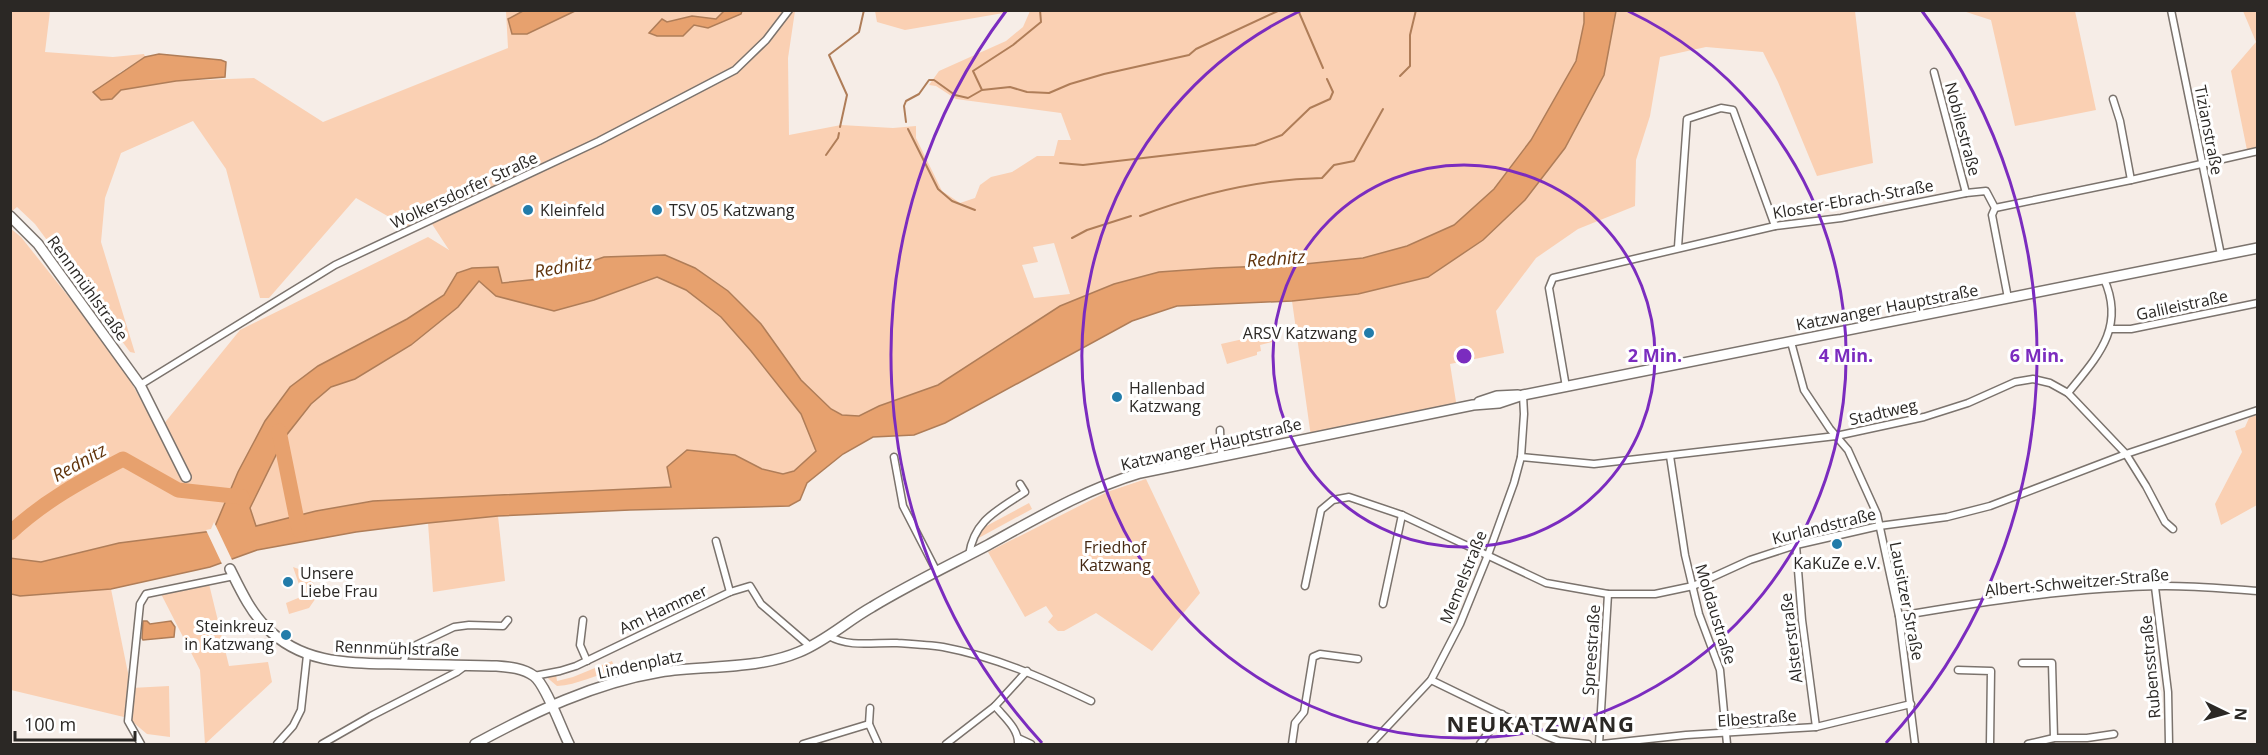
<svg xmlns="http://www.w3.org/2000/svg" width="2268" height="755" font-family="'Open Sans',sans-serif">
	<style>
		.green { fill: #fad0b3; fill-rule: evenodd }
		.water { fill: #e7a16e; stroke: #af7d58; stroke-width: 1.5; fill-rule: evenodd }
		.pier { fill: #f6ede7 }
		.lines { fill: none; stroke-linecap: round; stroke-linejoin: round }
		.stream { stroke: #af7d58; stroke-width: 2 }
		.river { stroke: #e7a16e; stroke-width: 15 }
		.street-casing { stroke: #7b736d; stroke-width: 9 }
		.secondary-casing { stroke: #7b736d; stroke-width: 12 }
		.street { stroke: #fff; stroke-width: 6 }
		.secondary { stroke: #fff; stroke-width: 9 }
		.ring { fill: none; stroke: #7b2cbf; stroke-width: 3 }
		.poi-dot { fill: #227caa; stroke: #fff; stroke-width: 2 }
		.labels { text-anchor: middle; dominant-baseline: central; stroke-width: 6; stroke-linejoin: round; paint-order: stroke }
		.street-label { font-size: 16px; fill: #2b2825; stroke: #fff }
		.poi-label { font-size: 16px; fill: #2b2825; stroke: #fff; text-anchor: start }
		.park-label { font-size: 16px; fill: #452812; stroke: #fff }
		.water-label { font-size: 18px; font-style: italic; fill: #60330b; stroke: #fff }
		.district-label { font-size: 22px; font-weight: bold; letter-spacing: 1.5px; fill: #2b2825; stroke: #fff }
		.centre { fill: #7b2cbf; stroke: #fff; stroke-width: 3 }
		.ring-label { font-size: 18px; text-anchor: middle; font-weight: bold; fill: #7b2cbf; stroke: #fff; stroke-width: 6; stroke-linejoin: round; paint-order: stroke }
	</style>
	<rect width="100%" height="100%" fill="#f6ede7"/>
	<g class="green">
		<path d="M11 11H50L45 52 113 57 144 54 145 57 119 73 112 99 121 90 176 81 254 78 323 122 508 48 506 11H795L788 58 789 135 841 125 893 128 916 126V138L942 191 960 203 975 198 980 185 991 177 1012 172 1037 156H1054L1058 140H1071L1061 113 956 99 936 86 929 85 939 71 1006 41 1023 27 1030 11H1584V23L1576 61 1531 140 1494 189 1454 225 1407 246 1363 258 1295 265 1215 268 1159 272 1114 284 1060 306 938 385 879 406 859 416 842 415 831 409 801 380 790 364 728 291 604 257 539 279 502 283 457 273 444 295 407 319 318 366 265 421 238 472 213 531 119 543 41 562 11 558 10 228 21 237 119 360 158 431 240 330 428 237 449 250 432 224 412 230 356 198 269 298H260L226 169 193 121 121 153 105 198 101 242 135 353 130 352 35 224 17 207 11 212ZM1054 243 1070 294 1034 298 1022 265 1038 262 1033 247Z"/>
		<path d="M875 11V10L1015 11 905 30 877 22Z"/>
		<path d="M1616 11H1855L1873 163 1817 176 1778 82 1763 52 1706 47 1660 57 1650 116 1636 160 1635 206 1578 229 1536 258 1496 311 1504 353 1450 364 1457 408 1311 437 1292 301 1358 294 1427 277 1483 240 1525 200 1604 75Z"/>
		<path d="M1963 11H2075L2096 110 2015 126 1991 20Z"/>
		<path d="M2243 11H2258L2257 147 2247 150 2231 71 2256 42Z"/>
		<path d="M657 277 686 290 721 317 751 351 801 414 816 451 794 471 783 474 762 469 735 455 687 450 667 467 672 487 373 501 316 511 256 527 250 508 285 437 311 404 331 387 355 379 411 345 458 307 479 280 594 300Z"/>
		<path d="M1274 332 1276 341 1260 345 1261 351 1257 352V355L1227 364 1221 344Z"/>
		<path d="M2257 415V505L2221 525 2215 504 2242 452 2235 431 2245 427 2249 418Z"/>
		<path d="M1146 479 1200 593 1152 651 1096 613 1064 631H1058L1048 622 1053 616 1046 606 1025 617 988 552 1107 492Z"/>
		<path d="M1029 503 1032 509 975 540 979 530Z"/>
		<path d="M498 516 505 581 433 592 428 523Z"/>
		<path d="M293 567C309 572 313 580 318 595L309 608 289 614 286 603 303 596Z"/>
		<path d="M209 584 229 666 268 662 272 682 205 744 200 670 160 592Z"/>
		<path d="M111 589 131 688 169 686 170 737 147 734 128 718 11 690 10 594 20 596Z"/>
		<path d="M612 661 616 671C596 674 578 685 557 686L544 675 556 674 557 681 573 677Z"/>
	</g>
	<g class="water">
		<path d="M523 11V10L575 11 527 34H512L508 19Z"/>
		<path d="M724 11H742L741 14 708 28 694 25 683 36H657L649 33 662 19 667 22 692 16 716 19Z"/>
		<path d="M1584 11H1616L1604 75 1565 148 1525 200 1483 240 1428 277 1358 294 1292 301 1177 306 1132 321 945 423 914 435 873 437 843 454 807 483 800 500 789 506 630 510 498 516 428 523 356 532 257 550 210 567 111 589 20 596 11 594 10 558 41 562 119 543 213 531 238 472 265 421 290 387 318 366 407 319 444 295 457 273 472 268 498 267 502 283 539 279 604 257 665 255 695 268 728 291 761 324 801 380 831 409 842 415 859 416 879 406 938 385 1060 306 1114 284 1159 272 1215 268 1295 265 1363 258 1407 246 1454 225 1494 189 1531 140 1576 61 1584 23ZM657 277 686 290 721 317 751 351 801 414 816 451 794 471 783 474 762 469 735 455 687 450 667 467 671 487 373 501 316 511 256 526 250 508 285 437 311 404 331 387 355 379 411 345 458 307 479 281 496 296 554 311 594 300Z"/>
		<path d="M159 54 221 60 226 62 225 77 176 81 121 90 112 99 101 100 93 92 145 57Z"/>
		<path d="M143 621H147L150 624 171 621 175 627 174 637 143 640 142 638Z"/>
	</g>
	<path class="pier" d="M214 522 233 562 223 566 206 530 211 529Z"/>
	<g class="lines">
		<g class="stream">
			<path d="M1298 10 1323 68"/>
			<path d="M1400 76 1410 66V35L1416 10"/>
			<path d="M982 90 1010 87 1027 92 1049 93 1070 84 1104 74 1189 55 1196 49 1280 10"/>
			<path d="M906 122 904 106 906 101 919 94 929 80H934L955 95 968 98 982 90 973 71 1013 45 1041 22 1040 10"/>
			<path d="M840 127 847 95 829 55 859 32 864 10"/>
			<path d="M908 129 938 189 952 201 975 210"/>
			<path d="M826 155 838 138 839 133"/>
			<path d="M1060 163 1083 165 1255 145 1282 135 1310 108 1330 99 1333 92 1327 79"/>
			<path d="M1140 216C1198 194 1260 179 1322 178L1334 165 1354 161 1383 109"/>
			<path d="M1072 238 1087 230 1131 216"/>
		</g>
		<g class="river">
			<path d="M279 431 299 530"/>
			<path d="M10 533C44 501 83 480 123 459L178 490 242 497"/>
		</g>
		<defs>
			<g id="street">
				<path d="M2171 10 2221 255"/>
				<path d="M1934 72 1966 193"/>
				<path d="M2113 99 2120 121 2131 180"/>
				<path d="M1995 208 2131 180 2258 151"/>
				<path d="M1995 208 1992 215 2008 298"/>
				<path d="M1678 247 1687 119 1721 108 1733 110 1775 226"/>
				<path d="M2111 329H2131L2258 303"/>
				<path d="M1791 342 1804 390 1830 429 1848 450 1877 514 1899 616 1915 744"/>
				<path d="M140 385 335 265 599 141 735 70 766 40 789 10"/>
				<path d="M1566 387 1549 288 1553 278 1775 226 1841 218 1966 193 1986 191 1995 208"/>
				<path d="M2068 393C2097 357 2126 328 2104 279"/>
				<path d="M1220 430 1221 456"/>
				<path d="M1670 456 1685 555 1699 614 1720 670 1727 744"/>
				<path d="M894 457 903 506 937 572"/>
				<path d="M1521 457 1594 464 1836 436 1924 417 1968 403 2015 382 2033 379 2050 383 2068 393 2126 454 2146 486 2165 522 2173 529"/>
				<path d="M716 541 730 592"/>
				<path d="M1796 545 1802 620 1816 727"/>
				<path d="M969 555C974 520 998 510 1025 492L1020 484"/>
				<path d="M1305 586 1321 510 1333 500 1349 497 1402 515 1546 583 1608 594H1655L1693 586 1750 560 1796 545 1879 526 1947 517 1990 506 2126 454 2258 410"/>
				<path d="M2155 587 2168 692 2169 744"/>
				<path d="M1383 604 1402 515"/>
				<path d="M1899 616C1987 601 2077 587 2166 586 2197 586 2227 589 2258 591"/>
				<path d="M583 620 580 645 587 661"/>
				<path d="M829 636C849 648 876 642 897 643 912 644 929 645 943 647 996 657 1043 678 1091 701"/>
				<path d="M2022 663H2052L2054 738"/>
				<path d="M403 664 407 650 412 647 454 627 469 625 503 626 508 620"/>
				<path d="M1958 670 1991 671 1990 744"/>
				<path d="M534 676 560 671 576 666 730 592 750 586 761 604 811 647"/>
				<path d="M1431 680 1546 736 1559 741 1588 744"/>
				<path d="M995 706C1004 717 1019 729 1018 744"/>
				<path d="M869 724 870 708"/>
				<path d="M1018 738 1031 744"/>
				<path d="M141 744 128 721 140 604 146 594 234 576"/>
				<path d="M277 744 293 726 301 710 307 655"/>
				<path d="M322 744 371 716 457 672 465 666"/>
				<path d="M803 744 869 724 878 744"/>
				<path d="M946 744 995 706 1027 671"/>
				<path d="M1292 744 1295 723 1304 712 1313 657 1320 654 1358 659"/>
				<path d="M1371 744 1431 680 1460 624 1488 555 1514 483 1521 457 1524 414 1523 395"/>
				<path d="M1480 744 1502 714"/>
				<path d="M1599 744 1608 594"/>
				<path d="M1602 744 1686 735 1816 727 1911 704"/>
				<path d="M2028 744 2054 738H2087L2114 734"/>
			</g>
			<g id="secondary">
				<path d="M10 216 38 244 140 385 186 477"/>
				<path d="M1479 402 1497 396 1518 395"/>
				<path d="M230 569C240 589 250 611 266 627 302 665 351 663 399 664 432 665 464 665 496 666 509 667 523 668 534 676 546 685 561 728 569 744"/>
				<path d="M475 744C534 712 594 683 660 672 706 665 756 670 799 652 826 641 847 621 872 607 910 584 950 565 988 545 1037 518 1086 489 1140 473L1473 405 1499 403 1523 395 2258 248"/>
			</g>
		</defs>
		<use href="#street" class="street-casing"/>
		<use href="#secondary" class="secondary-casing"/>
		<use href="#street" class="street"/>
		<use href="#secondary" class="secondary"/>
	</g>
	<g class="ring">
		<circle cx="1464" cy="356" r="191"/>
		<path d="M1628 11A382 382 0 1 1 1300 11"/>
		<path d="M1042 743A573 573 0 0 1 1006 11M1922 11A573 573 0 0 1 1886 743"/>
	</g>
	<g class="poi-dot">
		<circle cx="528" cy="210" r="6"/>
		<circle cx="657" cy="210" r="6"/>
		<circle cx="1369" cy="333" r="6"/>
		<circle cx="1117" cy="397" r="6"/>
		<circle cx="1837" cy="544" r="6"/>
		<circle cx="288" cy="582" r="6"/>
		<circle cx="286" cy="635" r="6"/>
	</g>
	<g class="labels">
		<g class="street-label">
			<text transform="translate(1963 129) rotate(75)">Nobilestraße</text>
			<text transform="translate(2209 130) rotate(79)">Tizianstraße</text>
			<text transform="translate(464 190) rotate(-25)">Wolkersdorfer Straße</text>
			<text transform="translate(1853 199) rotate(-10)">Kloster-Ebrach-Straße</text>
			<text transform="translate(88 288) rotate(54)">Rennmühlstraße</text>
			<text transform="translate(2182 305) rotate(-12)">Galileistraße</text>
			<text transform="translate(1887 307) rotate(-11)">Katzwanger Hauptstraße</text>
			<text transform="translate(1883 412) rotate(-13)">Stadtweg</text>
			<text transform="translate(1211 444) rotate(-13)">Katzwanger Hauptstraße</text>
			<text transform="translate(1824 526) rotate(-14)">Kurlandstraße</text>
			<text transform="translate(1463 577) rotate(-68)">Memelstraße</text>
			<text transform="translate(2077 582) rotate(-5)">Albert-Schweitzer-Straße</text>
			<text transform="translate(1907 601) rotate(79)">Lausitzer Straße</text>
			<text transform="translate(663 609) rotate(-25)">Am Hammer</text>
			<text transform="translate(1716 614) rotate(73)">Moldaustraße</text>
			<text transform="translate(1791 638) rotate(-97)">Alsterstraße</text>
			<text transform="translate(397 648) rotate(2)">Rennmühlstraße</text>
			<text transform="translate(1591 650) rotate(-86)">Spreestraße</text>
			<text transform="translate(640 664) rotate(-12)">Lindenplatz</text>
			<text transform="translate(2150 667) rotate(-95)">Rubensstraße</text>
			<text transform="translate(1757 718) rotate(-4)">Elbestraße</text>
		</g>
		<g class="poi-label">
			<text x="540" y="210">Kleinfeld</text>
			<text x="669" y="210">TSV 05 Katzwang</text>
			<text x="1357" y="333" text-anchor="end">ARSV Katzwang</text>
			<text x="1129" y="388">Hallenbad<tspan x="1129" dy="18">Katzwang</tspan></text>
			<text x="1837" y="563" text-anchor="middle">KaKuZe e.V.</text>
			<text x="300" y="573">Unsere<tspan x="300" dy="18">Liebe Frau</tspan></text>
			<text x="274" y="626" text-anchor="end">Steinkreuz<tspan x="274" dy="18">in Katzwang</tspan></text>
		</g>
		<g class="park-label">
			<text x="1115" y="547">Friedhof<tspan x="1115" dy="18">Katzwang</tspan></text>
		</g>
		<g class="water-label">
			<text transform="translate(1276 258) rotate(-4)">Rednitz</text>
			<text transform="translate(563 266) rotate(-10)">Rednitz</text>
			<text transform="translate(79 462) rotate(-29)">Rednitz</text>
		</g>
		<g class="district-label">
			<text x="1541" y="723">NEUKATZWANG</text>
		</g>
	</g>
	<circle cx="1464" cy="356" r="9" class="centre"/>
	<g class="ring-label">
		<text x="1655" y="362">2 Min.</text>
		<text x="1846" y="362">4 Min.</text>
		<text x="2037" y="362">6 Min.</text>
	</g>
	<rect width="2268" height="755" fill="none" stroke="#2b2825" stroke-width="24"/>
	<g transform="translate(2226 713) rotate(95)" stroke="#ffffff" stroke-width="4.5" paint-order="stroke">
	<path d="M0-4.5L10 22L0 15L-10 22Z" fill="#2b2825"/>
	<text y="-9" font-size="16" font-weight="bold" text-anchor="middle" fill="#2b2825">N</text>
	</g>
	<path d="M15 731v9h120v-9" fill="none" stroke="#2b2825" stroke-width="3"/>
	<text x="24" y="731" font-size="18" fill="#2b2825" stroke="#ffffff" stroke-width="4.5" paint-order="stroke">100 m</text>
</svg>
